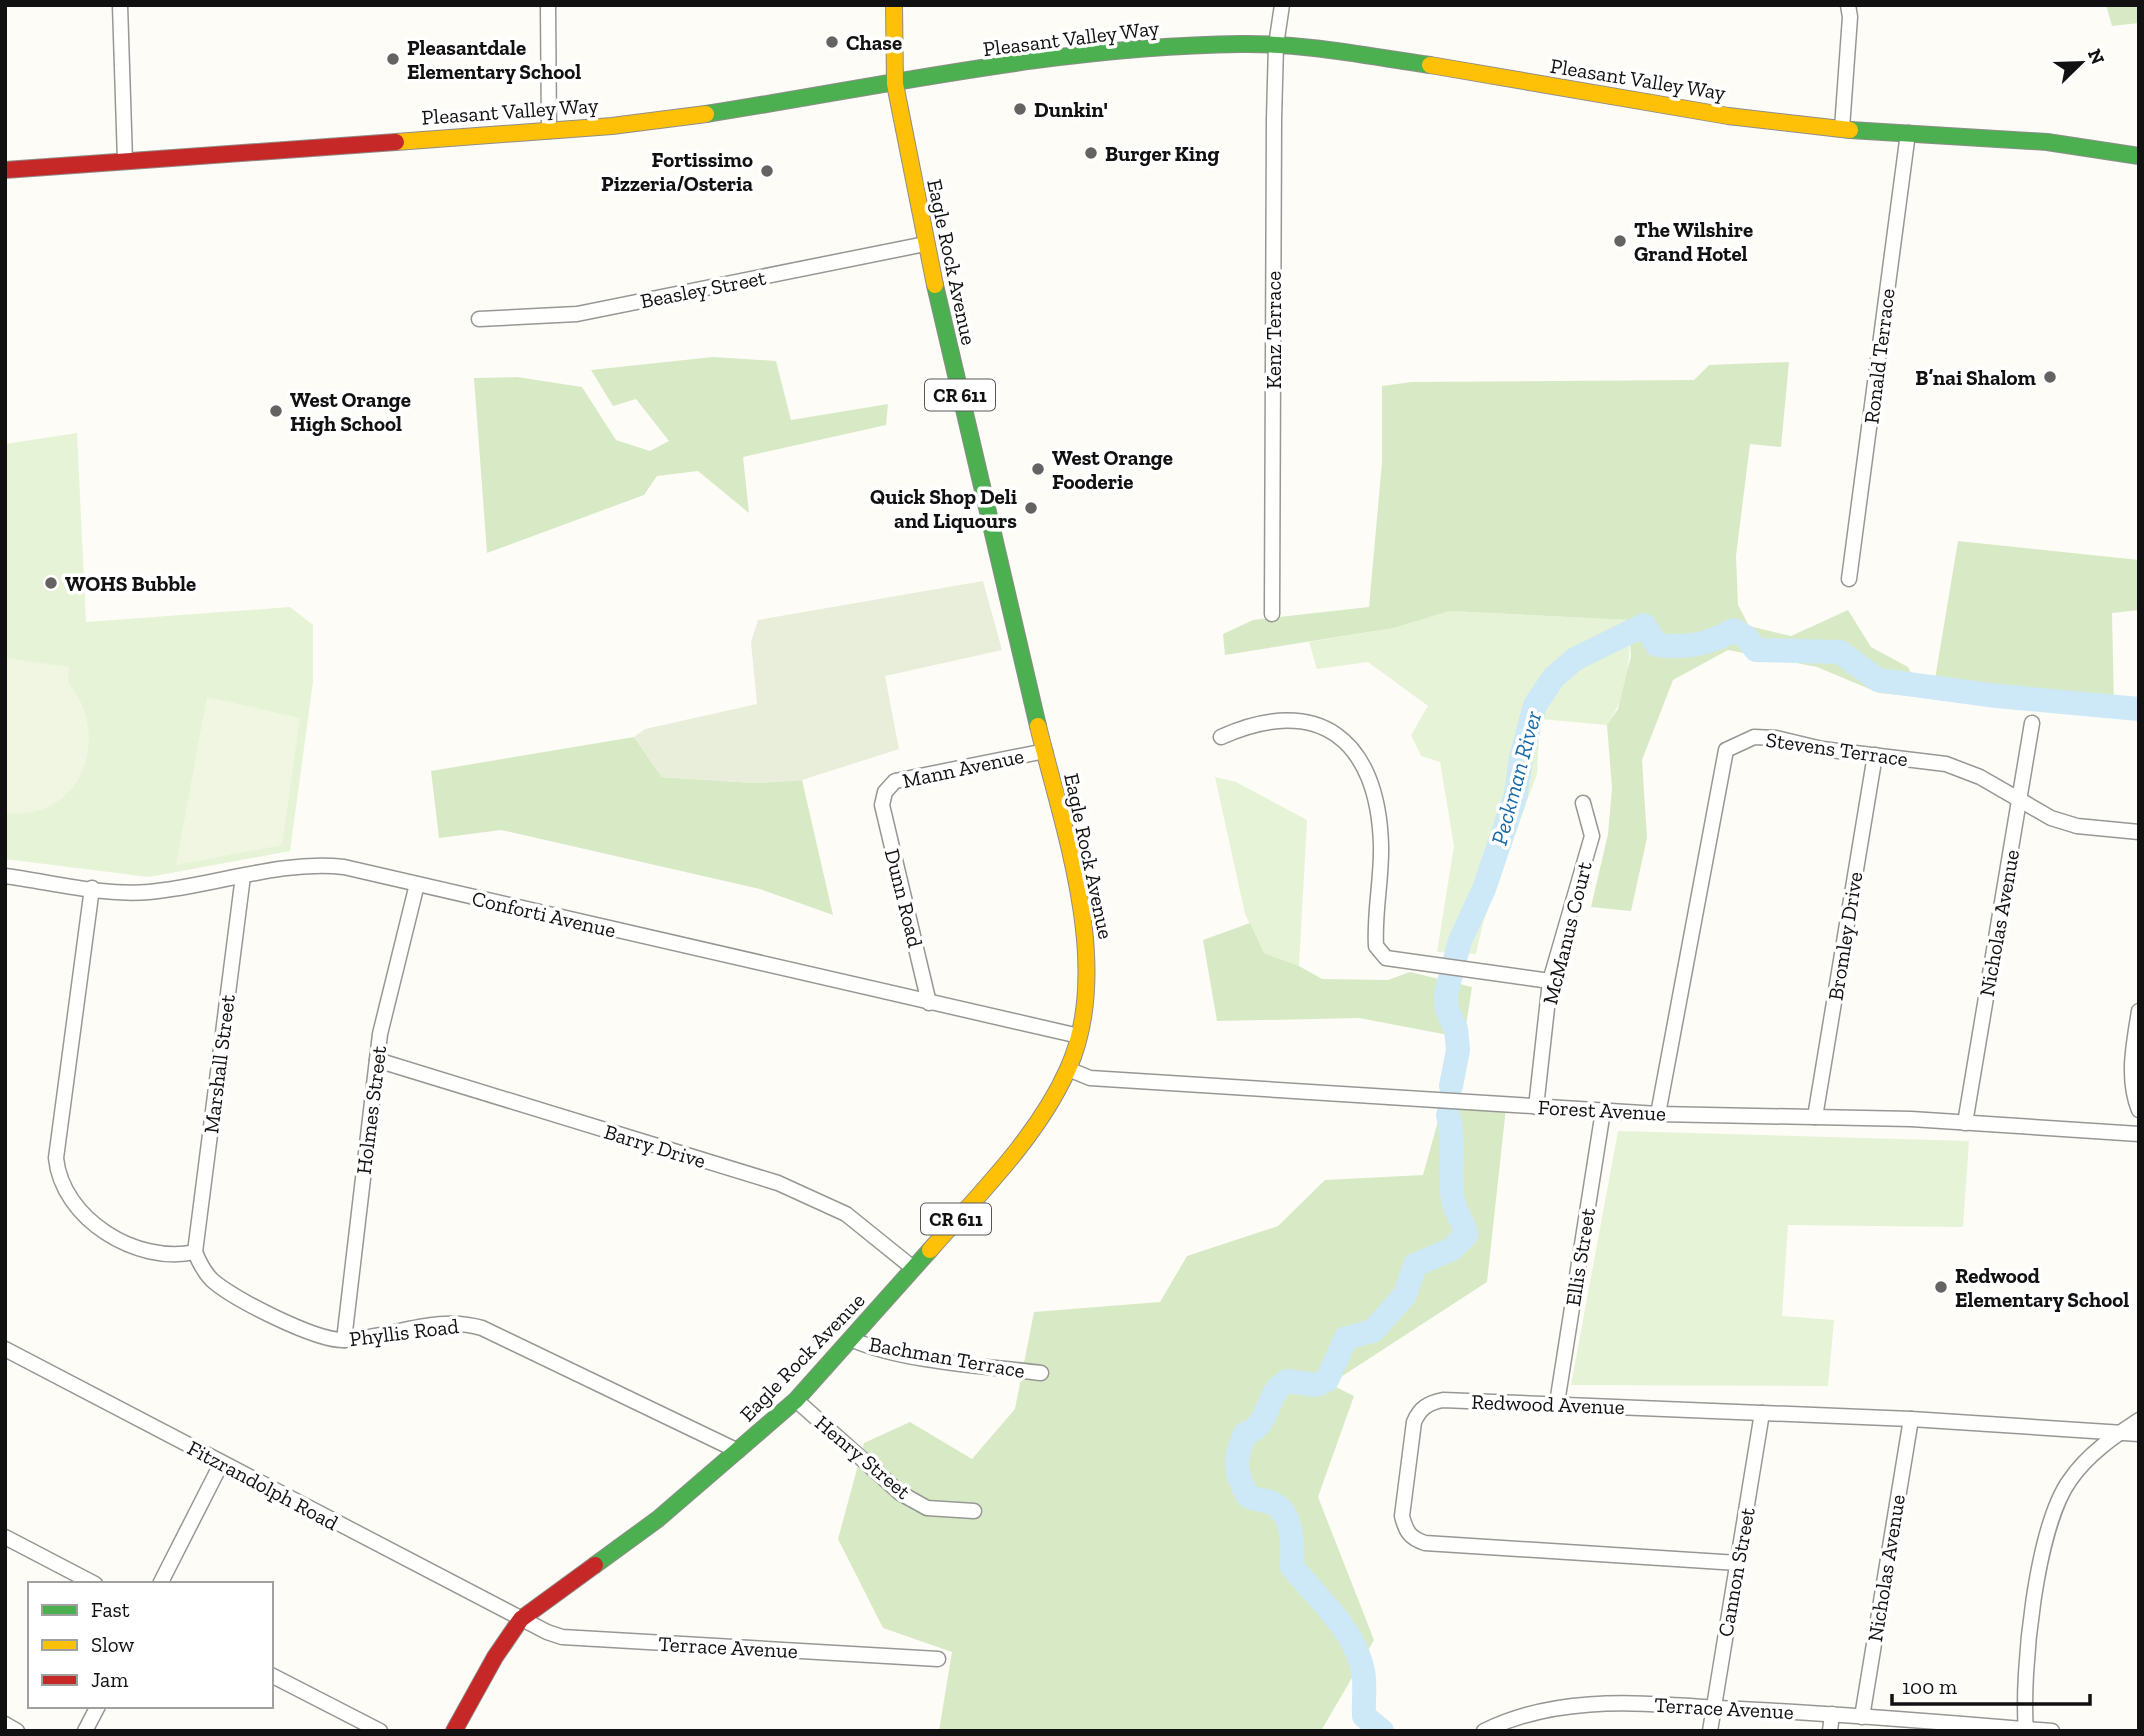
<svg xmlns="http://www.w3.org/2000/svg" width="2144" height="1736" font-family="'Zilla Slab',serif">
	<style>
		.green { fill: #e7f3d7 }
		.forest { fill: #d8eac5 }
		.cemetery { fill: #e9eedb }
		.pitch { fill: #f0f6e1 }
		.lines { fill: none; stroke-linecap: round; stroke-linejoin: round }
		.river { stroke: #cde8f7; stroke-width: 24 }
		.street-casing { stroke: #979795; stroke-width: 17 }
		.fast-casing { stroke: #8e8d8b; stroke-width: 18 }
		.slow-casing { stroke: #8e8d8b; stroke-width: 18 }
		.jam-casing { stroke: #8e8d8b; stroke-width: 18 }
		.street { stroke: #fffffe; stroke-width: 14 }
		.fast { stroke: #4caf50; stroke-width: 16 }
		.slow { stroke: #ffc107; stroke-width: 16 }
		.jam { stroke: #c62828; stroke-width: 16 }
		.poi-dot { fill: #646362; stroke: #fff; stroke-width: 2.5 }
		.labels { text-anchor: middle; dominant-baseline: central; stroke-width: 7; stroke-linejoin: round; paint-order: stroke }
		.shield { fill: #fff; stroke: #585858; stroke-width: 2 }
		.shield-label { font-size: 19px; font-weight: bold; fill: #111 }
		.street-label { font-size: 21px; fill: #111; stroke: #fff }
		.poi-label { font-size: 21px; font-weight: bold; fill: #111; stroke: #fff; text-anchor: start }
		.water-label { font-size: 23px; font-style: italic; fill: #1768a6; stroke: #fff }
	</style>
	<rect width="100%" height="100%" fill="#fdfcf7"/>
	<g class="green">
		<path d="M77 433 86 622 290 607 313 625V682L290 851 149 877 5 859V444Z"/>
		<path d="M1450 611 1629 620C1631 657 1629 695 1607 725L1540 719 1537 774 1483 923 1476 954 1437 952 1454 846 1440 762 1421 756 1411 735 1428 706 1368 662 1317 669 1309 642 1394 628Z"/>
		<path d="M1215 777 1236 782 1307 820 1299 966 1264 953 1245 914Z"/>
		<path d="M1618 1131 1969 1141 1963 1227 1788 1225 1782 1316 1834 1320 1828 1386 1571 1385Z"/>
	</g>
	<g class="forest">
		<path d="M2106 5H2139V23L2112 26Z"/>
		<path d="M713 357 776 361 791 420 888 404 886 425 743 457 749 513 698 471 657 476 644 495 487 553 474 378 517 377 582 387 616 440 650 451 669 441 636 399 613 406 591 370Z"/>
		<path d="M1789 362 1781 447 1750 444 1736 556 1738 605 1749 626 1791 636 1848 610 1871 647 1908 667 1923 697 1879 693 1817 667 1728 650 1673 680 1642 760 1647 838 1631 911 1591 907 1608 834 1612 788 1607 725 1618 709 1631 656 1628 620 1450 611 1394 628 1225 655 1223 634 1253 620 1369 607 1382 462V386L1412 382 1694 380 1709 365Z"/>
		<path d="M1958 541 2139 560V610L2112 613 2114 708 1933 691Z"/>
		<path d="M634 737 662 777 754 783 802 780 833 915 760 889 501 830 439 838 431 771Z"/>
		<path d="M1250 923 1264 953 1299 966 1322 979 1388 980 1410 972 1472 987 1464 1038 1359 1018 1217 1021 1203 940Z"/>
		<path d="M1443 1103 1506 1108 1487 1282 1330 1384 1354 1396 1318 1497 1374 1640 1321 1731H939L952 1652 883 1628 838 1539 864 1443 910 1422 972 1459 1015 1409 1034 1312 1160 1302 1187 1256 1278 1226 1325 1180 1423 1175Z"/>
	</g>
	<path class="cemetery" d="M983 581 1002 650 885 676 899 749 802 780 754 783 662 777 634 737 645 729 757 704 751 642 758 620Z"/>
	<g class="pitch">
		<path d="M5 658 69 667 68 682C113 736 82 822 5 813Z"/>
		<path d="M207 697 300 718 282 845 176 865Z"/>
	</g>
	<g class="lines">
		<g class="river">
			<path d="M1451 1086 1458 1050 1456 1029 1447 1010 1446 993 1460 941 1484 889 1516 794 1521 758 1535 705 1554 677 1575 659 1644 625 1657 645C1687 648 1707 645 1734 630L1746 637 1756 650 1840 652 1878 680 1997 696 2139 709"/>
			<path d="M1382 1731 1364 1716C1363 1701 1366 1685 1363 1671 1355 1630 1318 1598 1292 1567 1293 1546 1294 1511 1270 1502 1262 1500 1256 1500 1248 1496 1234 1473 1234 1458 1245 1434 1272 1424 1264 1395 1287 1381L1316 1385 1327 1380 1346 1338 1373 1331 1405 1295 1415 1265 1452 1249 1466 1235C1464 1220 1455 1214 1453 1199 1448 1170 1456 1143 1448 1115"/>
		</g>
		<defs>
			<g id="street">
				<path d="M120 5 125 161"/>
				<path d="M548 5 549 131"/>
				<path d="M1842 128 1850 17 1848 5"/>
				<path d="M479 319 577 314 925 244"/>
				<path d="M1849 579 1908 133"/>
				<path d="M1272 614 1274 119 1276 45 1282 5"/>
				<path d="M1221 737C1319 693 1378 740 1381 845 1382 878 1374 912 1376 946L1386 958 1550 981"/>
				<path d="M5 876C51 882 102 896 149 892 215 886 278 860 344 867L1079 1036"/>
				<path d="M92 888 56 1158C62 1219 137 1265 195 1252"/>
				<path d="M929 1003 882 805 885 792 895 781 1045 751"/>
				<path d="M2139 1011C2134 1043 2126 1078 2139 1110"/>
				<path d="M377 1060 778 1183 846 1214 913 1268"/>
				<path d="M1068 1069 1090 1078 1658 1114 1911 1119 2139 1134"/>
				<path d="M1536 1107 1550 981 1592 836 1583 803"/>
				<path d="M1658 1114 1726 750 1754 737 1776 738 1822 749 1946 764 1980 777 2051 818 2077 826 2139 832"/>
				<path d="M1815 1117 1875 755"/>
				<path d="M1965 1123 2032 723"/>
				<path d="M195 1252C199 1262 204 1272 212 1280 233 1299 316 1341 344 1340 391 1338 436 1314 482 1328L738 1451"/>
				<path d="M195 1252 243 876"/>
				<path d="M344 1340 380 1034 417 884"/>
				<path d="M853 1340C904 1362 985 1366 1041 1373"/>
				<path d="M5 1349 547 1632 562 1637 938 1659"/>
				<path d="M796 1400 900 1493 927 1508 974 1511"/>
				<path d="M1557 1403 1603 1111"/>
				<path d="M5 1537 95 1584"/>
				<path d="M1738 1563 1425 1543C1410 1538 1406 1532 1402 1516L1414 1422C1420 1408 1428 1403 1443 1400L1911 1419 2139 1434"/>
				<path d="M160 1584 221 1464"/>
				<path d="M271 1675 380 1731"/>
				<path d="M1862 1717 1911 1419"/>
				<path d="M5 1724 17 1731"/>
				<path d="M85 1731 98 1706"/>
				<path d="M1484 1731C1565 1691 1653 1705 1740 1709 1844 1714 1948 1723 2052 1731"/>
				<path d="M1710 1731 1762 1413"/>
				<path d="M1830 1731 1832 1714"/>
				<path d="M2026 1731C2021 1672 2036 1527 2070 1480 2088 1454 2113 1437 2139 1420"/>
			</g>
			<g id="fast">
				<path d="M706 114C883 86 1061 46 1241 44 1304 43 1367 56 1430 65"/>
				<path d="M1850 130 2047 142 2139 156"/>
				<path d="M935 285 1038 726"/>
				<path d="M595 1565 658 1519 796 1400 930 1250"/>
			</g>
			<g id="slow">
				<path d="M894 5 895 84 935 285"/>
				<path d="M1430 65 1728 116 1850 130"/>
				<path d="M396 142 612 126 706 114"/>
				<path d="M930 1250C979 1194 1037 1138 1068 1069 1114 967 1063 829 1038 726"/>
			</g>
			<g id="jam">
				<path d="M5 170 396 142"/>
				<path d="M454 1731 495 1657 521 1619 595 1565"/>
			</g>
		</defs>
		<use href="#street" class="street-casing"/>
		<use href="#fast" class="fast-casing"/>
		<use href="#slow" class="slow-casing"/>
		<use href="#jam" class="jam-casing"/>
		<use href="#street" class="street"/>
		<use href="#fast" class="fast"/>
		<use href="#slow" class="slow"/>
		<use href="#jam" class="jam"/>
	</g>
	<g class="poi-dot">
		<circle cx="832" cy="42" r="7"/>
		<circle cx="393" cy="59" r="7"/>
		<circle cx="1020" cy="109" r="7"/>
		<circle cx="1091" cy="153" r="7"/>
		<circle cx="767" cy="171" r="7"/>
		<circle cx="1620" cy="241" r="7"/>
		<circle cx="2050" cy="377" r="7"/>
		<circle cx="276" cy="411" r="7"/>
		<circle cx="1038" cy="469" r="7"/>
		<circle cx="1031" cy="508" r="7"/>
		<circle cx="51" cy="583" r="7"/>
		<circle cx="1941" cy="1287" r="7"/>
	</g>
	<g class="labels">
		<g class="shield">
			<rect x="925" y="379.5" width="70" height="31" rx="5"/>
			<rect x="921" y="1203.5" width="70" height="31" rx="5"/>
		</g>
		<g class="shield-label">
			<text x="960" y="395">CR 611</text>
			<text x="956" y="1219">CR 611</text>
		</g>
		<g class="street-label">
			<text transform="translate(1071 38) rotate(-7)">Pleasant Valley Way</text>
			<text transform="translate(1638 79) rotate(9)">Pleasant Valley Way</text>
			<text transform="translate(510 111) rotate(-4)">Pleasant Valley Way</text>
			<text transform="translate(952 262) rotate(78)">Eagle Rock Avenue</text>
			<text transform="translate(703 289) rotate(-11)">Beasley Street</text>
			<text transform="translate(1273 330) rotate(-90)">Kenz Terrace</text>
			<text transform="translate(1879 356) rotate(-83)">Ronald Terrace</text>
			<text transform="translate(1837 749) rotate(8)">Stevens Terrace</text>
			<text transform="translate(963 768) rotate(-12)">Mann Avenue</text>
			<text transform="translate(1089 856) rotate(78)">Eagle Rock Avenue</text>
			<text transform="translate(904 898) rotate(76)">Dunn Road</text>
			<text transform="translate(544 914) rotate(13)">Conforti Avenue</text>
			<text transform="translate(1999 923) rotate(-80)">Nicholas Avenue</text>
			<text transform="translate(1567 933) rotate(-76)">McManus Court</text>
			<text transform="translate(1845 936) rotate(-81)">Bromley Drive</text>
			<text transform="translate(219 1064) rotate(-83)">Marshall Street</text>
			<text transform="translate(371 1110) rotate(-83)">Holmes Street</text>
			<text transform="translate(1602 1110) rotate(3)">Forest Avenue</text>
			<text transform="translate(655 1146) rotate(17)">Barry Drive</text>
			<text transform="translate(1580 1257) rotate(-81)">Ellis Street</text>
			<text transform="translate(404 1332) rotate(-7)">Phyllis Road</text>
			<text transform="translate(802 1357) rotate(-46)">Eagle Rock Avenue</text>
			<text transform="translate(947 1357) rotate(10)">Bachman Terrace</text>
			<text transform="translate(1548 1404) rotate(2)">Redwood Avenue</text>
			<text transform="translate(863 1457) rotate(40)">Henry Street</text>
			<text transform="translate(263 1485) rotate(28)">Fitzrandolph Road</text>
			<text transform="translate(1886 1568) rotate(-81)">Nicholas Avenue</text>
			<text transform="translate(1736 1572) rotate(-80)">Cannon Street</text>
			<text transform="translate(728 1647) rotate(3)">Terrace Avenue</text>
			<text transform="translate(1724 1708) rotate(3)">Terrace Avenue</text>
		</g>
		<g class="poi-label">
			<text x="846" y="42">Chase</text>
			<text x="407" y="47">Pleasantdale<tspan x="407" dy="24">Elementary School</tspan></text>
			<text x="1034" y="109">Dunkin'</text>
			<text x="1105" y="153">Burger King</text>
			<text x="753" y="159" text-anchor="end">Fortissimo<tspan x="753" dy="24">Pizzeria/Osteria</tspan></text>
			<text x="1634" y="229">The Wilshire<tspan x="1634" dy="24">Grand Hotel</tspan></text>
			<text x="2036" y="377" text-anchor="end">B’nai Shalom</text>
			<text x="290" y="399">West Orange<tspan x="290" dy="24">High School</tspan></text>
			<text x="1052" y="457">West Orange<tspan x="1052" dy="24">Fooderie</tspan></text>
			<text x="1017" y="496" text-anchor="end">Quick Shop Deli<tspan x="1017" dy="24">and Liquours</tspan></text>
			<text x="65" y="583">WOHS Bubble</text>
			<text x="1955" y="1275">Redwood<tspan x="1955" dy="24">Elementary School</tspan></text>
		</g>
		<g class="water-label">
			<text transform="translate(1516 778) rotate(-75)">Peckman River</text>
		</g>
	</g>
	<rect width="2144" height="1736" fill="none" stroke="#111111" stroke-width="14"/>
	<rect x="28" y="1582" width="245" height="126" fill="#ffffff" stroke="#a0a0a0" stroke-width="2"/>
	<rect x="42" y="1605" width="35" height="10" fill="#4caf50" stroke="#a0a0a0" stroke-width="2"/>
	<text x="91" y="1617" font-size="21" fill="#111111">Fast</text>
	<rect x="42" y="1640" width="35" height="10" fill="#ffc107" stroke="#a0a0a0" stroke-width="2"/>
	<text x="91" y="1652" font-size="21" fill="#111111">Slow</text>
	<rect x="42" y="1675" width="35" height="10" fill="#c62828" stroke="#a0a0a0" stroke-width="2"/>
	<text x="91" y="1687" font-size="21" fill="#111111">Jam</text>
	<g transform="translate(2081 63) rotate(67)" stroke="#ffffff" stroke-width="5" paint-order="stroke">
	<path d="M0-5L12 26L0 18L-12 26Z" fill="#111111"/>
	<text y="-10" font-size="19" font-weight="bold" text-anchor="middle" fill="#111111">N</text>
	</g>
	<path d="M1892 1694v10h198v-10" fill="none" stroke="#111111" stroke-width="3.5"/>
	<text x="1902" y="1694" font-size="21" fill="#111111" stroke="#ffffff" stroke-width="5" paint-order="stroke">100 m</text>
</svg>
